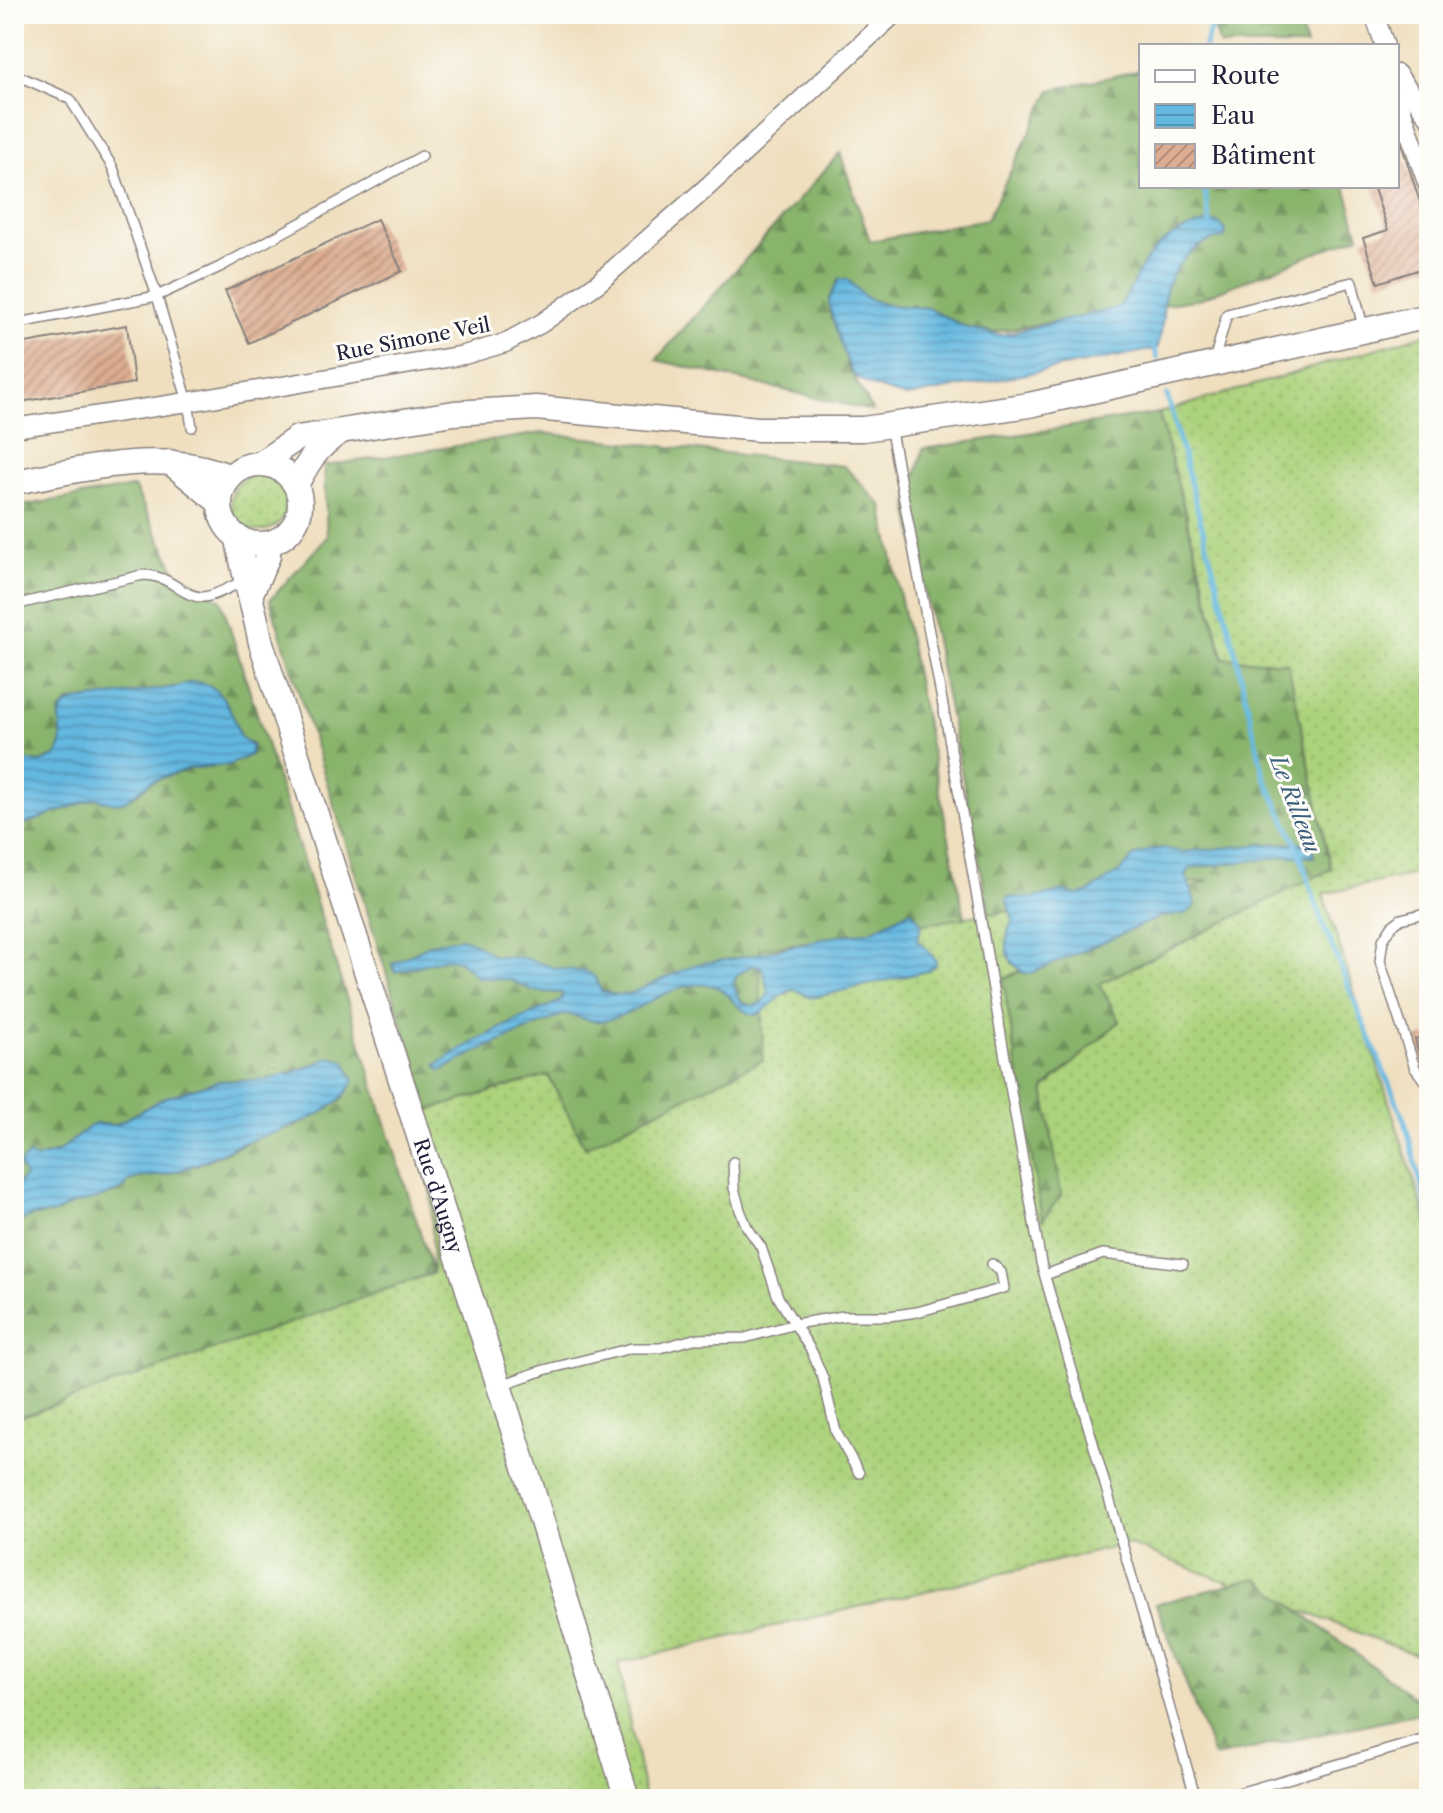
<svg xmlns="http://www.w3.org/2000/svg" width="1443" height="1813" font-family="'Libre Caslon Text',serif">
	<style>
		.grass { fill: url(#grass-dots); stroke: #677a5c; stroke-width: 2 }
		.forest { fill: url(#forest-firs); stroke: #566b54; stroke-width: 2 }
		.water { fill: url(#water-rules); stroke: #436d8e; stroke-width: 2; fill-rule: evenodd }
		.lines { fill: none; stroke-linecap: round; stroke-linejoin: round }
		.stream { stroke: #64b8e0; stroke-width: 5 }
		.building { fill: url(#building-hatch) }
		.lane-casing { stroke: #88807d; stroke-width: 12 }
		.street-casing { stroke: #88807d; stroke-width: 21 }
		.secondary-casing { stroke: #88807d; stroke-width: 27 }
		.lane { stroke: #fff; stroke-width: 9 }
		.street { stroke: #fff; stroke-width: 18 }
		.secondary { stroke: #fff; stroke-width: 24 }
		.labels { text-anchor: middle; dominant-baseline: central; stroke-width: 6; stroke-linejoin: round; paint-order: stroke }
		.street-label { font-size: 20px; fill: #22223b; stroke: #fdfcf7 }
		.water-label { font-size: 22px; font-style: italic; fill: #3c5e7d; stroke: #fdfcf7 }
	</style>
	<defs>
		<pattern id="grass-dots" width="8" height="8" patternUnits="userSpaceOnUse" patternTransform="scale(2)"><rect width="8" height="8" fill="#acd27c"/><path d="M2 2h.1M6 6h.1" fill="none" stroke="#94b46c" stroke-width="1.8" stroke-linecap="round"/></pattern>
		<pattern id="forest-firs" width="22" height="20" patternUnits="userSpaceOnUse" patternTransform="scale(2)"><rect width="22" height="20" fill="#89b46c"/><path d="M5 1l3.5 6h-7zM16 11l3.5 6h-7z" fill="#70925a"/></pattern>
		<pattern id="water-rules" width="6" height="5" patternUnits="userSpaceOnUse" patternTransform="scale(2)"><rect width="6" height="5" fill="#64b8e0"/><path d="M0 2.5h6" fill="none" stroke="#5295b7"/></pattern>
		<pattern id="building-hatch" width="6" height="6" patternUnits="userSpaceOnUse" patternTransform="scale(2)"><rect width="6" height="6" fill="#ddad91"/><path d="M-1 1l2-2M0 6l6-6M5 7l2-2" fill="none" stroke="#b38c78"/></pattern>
	</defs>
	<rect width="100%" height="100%" fill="#fdfcf7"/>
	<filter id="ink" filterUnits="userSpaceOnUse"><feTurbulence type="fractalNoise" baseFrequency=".0125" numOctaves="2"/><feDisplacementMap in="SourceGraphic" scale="16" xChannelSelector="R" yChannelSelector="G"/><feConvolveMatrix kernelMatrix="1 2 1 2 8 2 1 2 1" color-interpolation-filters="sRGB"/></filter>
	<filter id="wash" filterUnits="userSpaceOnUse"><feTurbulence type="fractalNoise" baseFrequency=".006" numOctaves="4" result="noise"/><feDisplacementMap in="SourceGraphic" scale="32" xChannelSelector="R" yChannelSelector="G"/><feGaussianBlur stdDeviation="1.8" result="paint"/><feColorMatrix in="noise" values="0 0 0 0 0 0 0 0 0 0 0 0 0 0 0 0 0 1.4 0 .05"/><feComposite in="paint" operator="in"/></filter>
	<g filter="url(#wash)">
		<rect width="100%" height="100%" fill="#efdfbf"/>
		<g class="grass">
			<path d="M1429 333V871L1323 894 1429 1228V1660L1128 1544 618 1663 645 1799H14V1419L433 1273 429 1110 548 1075 586 1147 759 949 1212 879 1003 979 1043 1219 1061 1195 1044 1089 1120 1021 1098 984 1331 869 1224 658 1159 413Z"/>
			<circle cx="259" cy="503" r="28"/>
		</g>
		<g class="forest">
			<path d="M1210 14H1297L1306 46H1220Z"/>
			<path d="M1141 70V186H1345L1359 236 1199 299 993 332 967 328 928 308 885 305 866 298 852 287 831 317 845 349 847 365 873 411 656 360 840 153 870 241 987 219 1051 90Z"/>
			<path d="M1159 413 1223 658 1288 663 1331 869 1099 984 1120 1021 1044 1089 1061 1195 1042 1220 1003 979 1209 880 990 914 908 506 923 449Z"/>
			<path d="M542 433 844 466 882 506 965 918 759 949 763 1060 585 1147 548 1075 429 1110 270 600 327 537 324 466Z"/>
			<path d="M134 487 175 570 221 600 433 1273 14 1419V1224L32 1216 55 1213 72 1204 97 1199 118 1191 128 1181 135 1178 168 1174 196 1165 264 1135 294 1127 330 1108 344 1097 331 1057 301 1070 266 1080 218 1081 164 1098 115 1125 96 1124 58 1152 35 1159 23 1180 14 1187V828L95 798 106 801 133 797 152 781 191 768H211L250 755 252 745 239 737C234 716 225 692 202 683 194 680 183 685 176 687L69 702 59 712 63 741 56 756 41 762 14 760V507Z"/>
			<path d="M1256 1578 1429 1709V1711L1214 1757 1156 1604Z"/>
		</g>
		<g class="water">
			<path d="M1211 221 1220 224 1226 231 1224 238C1198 239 1172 266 1166 291 1161 311 1165 326 1157 349L907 397C890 392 868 387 854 375 849 370 829 311 829 303 830 295 836 286 839 279L848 280 866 298 885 305 928 308 967 328 1001 335 1117 308C1128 298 1132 283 1140 270 1158 239 1177 231 1211 221Z"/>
			<path d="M192 682C222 682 233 712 240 737L252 746 250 755 229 765 191 768 152 781 125 801 116 803 95 798 14 828V760L41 762 56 756C72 733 45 711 75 701L176 687Z"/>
			<path d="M1312 843 1314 857 1289 856 1191 868 1186 874 1196 905C1187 917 1173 915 1160 917L1032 973H1023C1019 969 1012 963 1010 959 1005 948 1006 929 1013 921L1007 901 1008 897 1033 898 1065 891 1076 895 1087 893 1122 870 1133 857 1147 851 1162 848 1182 852 1264 844Z"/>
			<path d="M911 910 922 924 917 940C924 945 932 955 936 961V965L927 971 812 998C805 996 801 991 794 990 783 990 769 1011 755 1015 733 1010 730 988 710 985 669 979 638 1017 600 1021 586 1022 578 1015 565 1014L478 1051 441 1071 436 1065C475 1039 517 1019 561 1001L563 995 561 993 533 991 511 980 477 977 459 960 447 958 395 972 392 964 431 944 461 938 473 942 494 956 524 958 555 968 587 972 595 977 601 991 617 995 632 993 697 964 739 958 832 937 871 931ZM753 965 762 968 769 992 763 1002 752 1006 741 1002 733 984 737 975Z"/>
			<path d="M331 1057 345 1061 354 1081C335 1120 275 1130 238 1145 216 1155 194 1167 170 1173 155 1177 142 1176 128 1181L125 1188 97 1199 72 1204 55 1213 32 1216 14 1224V1187L25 1177 19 1164 29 1155 36 1159 58 1152 89 1127 96 1124 115 1125 164 1098 218 1081 266 1080 301 1070Z"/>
		</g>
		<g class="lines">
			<g class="stream">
				<path d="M1205 46 1215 14"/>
				<path d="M1204 186 1210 224"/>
				<path d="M1154 346 1157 358"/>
				<path d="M1167 395 1234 646 1264 776 1298 848 1323 925 1405 1122 1429 1214"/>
			</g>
		</g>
		<g id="blocks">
			<g class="building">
				<path d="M1400 140 1429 230V266L1378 283 1363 238 1388 230 1373 186H1397V141Z"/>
				<path d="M377 219 402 271 249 343 225 291Z"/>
				<path d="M127 325 134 383 14 403V345Z"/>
				<path d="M1429 1035V1074L1422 1065 1415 1039Z"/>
			</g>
		</g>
	</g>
	<g filter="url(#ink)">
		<use href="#blocks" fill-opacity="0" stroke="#88807d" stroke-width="2"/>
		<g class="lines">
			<defs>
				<g id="lane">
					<path d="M14 74 70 99 113 168 157 296 188 402 192 427"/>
					<path d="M14 324 157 296 220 267 422 156"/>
					<path d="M1214 361 1227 314 1352 282 1363 327"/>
					<path d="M890 426 948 732 1041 1263 1196 1799"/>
					<path d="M14 605 143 575C171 575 182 597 202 597 214 597 232 586 243 581"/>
					<path d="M1429 912 1401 919 1392 926 1383 940 1380 961 1415 1068 1429 1087"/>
					<path d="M733 1162 734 1188 740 1210 747 1227 761 1247 778 1297 812 1352 823 1378 836 1432 859 1473"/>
					<path d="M1045 1275 1103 1254 1183 1264"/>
					<path d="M501 1385 544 1370 632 1348H660L694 1339 745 1338 795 1324 843 1316H889L917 1312 1004 1288 1001 1272 992 1264"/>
					<path d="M606 1799 622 1794"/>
					<path d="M1218 1799 1429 1738"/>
				</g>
				<g id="street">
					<path d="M1374 14 1385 46"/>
					<path d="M1397 74 1429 117"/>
					<path d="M1397 97 1429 188"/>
					<path d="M14 428 188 402 464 355 505 343 542 323 598 283 705 189 894 14"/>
				</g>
				<g id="secondary">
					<path d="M170 462 220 503"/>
					<path d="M261 463 297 438 454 413 536 408 758 429H863L1029 405 1429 316"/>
					<circle cx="260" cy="504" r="40"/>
					<path d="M14 482C84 470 161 447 230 477"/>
					<path d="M296 485C308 462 317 447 340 432"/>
					<path id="s1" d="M238 538C243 573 254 608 261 643L533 1492 627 1799"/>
					<path d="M251 593 268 556V544"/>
				</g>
			</defs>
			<use href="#lane" class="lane-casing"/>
			<use href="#street" class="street-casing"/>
			<use href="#secondary" class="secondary-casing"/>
			<use href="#lane" class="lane"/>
			<use href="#street" class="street"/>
			<use href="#secondary" class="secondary"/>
		</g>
	</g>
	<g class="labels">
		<g class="street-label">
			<text transform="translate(413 339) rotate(-11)">Rue Simone Veil</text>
			<text stroke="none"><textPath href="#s1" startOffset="688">Rue d'Augny</textPath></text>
		</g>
		<g class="water-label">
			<text transform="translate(1295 804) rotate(69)">Le Rilleau</text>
		</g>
	</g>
	<rect width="1443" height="1813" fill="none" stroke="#fdfcf7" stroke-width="48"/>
	<rect x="1139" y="44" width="260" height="144" fill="#fdfcf7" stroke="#a5a5ac" stroke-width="2"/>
	<rect x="1155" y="70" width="40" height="12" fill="#ffffff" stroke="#a5a5ac" stroke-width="2"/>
	<text x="1211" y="84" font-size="24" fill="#22223b">Route</text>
	<rect x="1155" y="104" width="40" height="24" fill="url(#water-rules)" stroke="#a5a5ac" stroke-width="2"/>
	<text x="1211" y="124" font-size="24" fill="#22223b">Eau</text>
	<rect x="1155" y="144" width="40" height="24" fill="url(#building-hatch)" stroke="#a5a5ac" stroke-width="2"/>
	<text x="1211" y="164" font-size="24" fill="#22223b">Bâtiment</text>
</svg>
